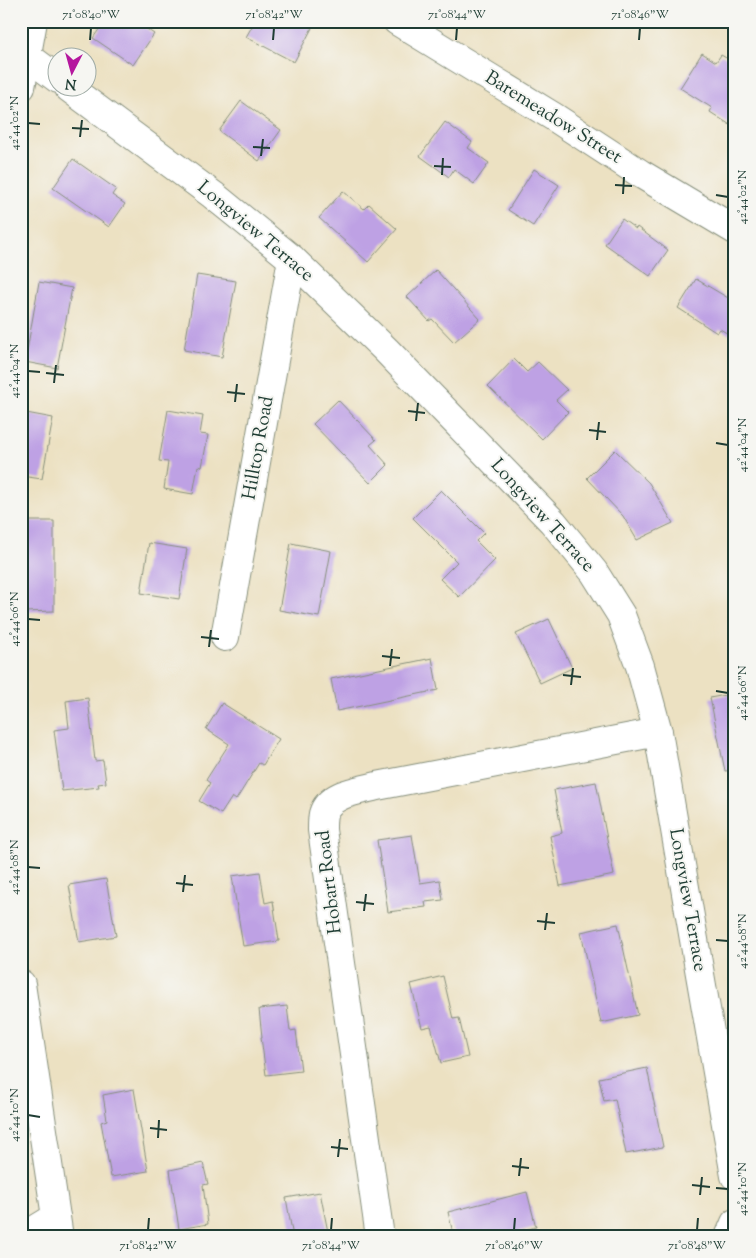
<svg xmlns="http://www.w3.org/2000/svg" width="756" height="1258" font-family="'Sorts Mill Goudy',serif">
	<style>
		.building { fill: #bea1e4 }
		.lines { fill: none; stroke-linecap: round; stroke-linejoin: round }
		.street-casing { stroke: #868f7b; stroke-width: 30 }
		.street { stroke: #fff; stroke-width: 28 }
		.ticks { fill: none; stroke: #1f3d34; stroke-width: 2 }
		.labels { text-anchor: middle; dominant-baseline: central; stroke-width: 4; stroke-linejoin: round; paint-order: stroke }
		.street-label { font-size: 19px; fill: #1f3d34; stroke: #f6f6f2 }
		.neatline { fill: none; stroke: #1f3d34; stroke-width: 2 }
		.ticks-label { font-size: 12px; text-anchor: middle; fill: #1f3d34 }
	</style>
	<rect width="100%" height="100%" fill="#f6f6f2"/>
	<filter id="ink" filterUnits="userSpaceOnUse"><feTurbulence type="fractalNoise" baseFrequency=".02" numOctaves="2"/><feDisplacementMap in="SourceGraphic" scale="10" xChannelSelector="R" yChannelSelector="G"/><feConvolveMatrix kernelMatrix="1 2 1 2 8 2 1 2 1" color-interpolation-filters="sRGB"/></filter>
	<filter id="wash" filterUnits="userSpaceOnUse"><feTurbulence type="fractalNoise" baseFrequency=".0096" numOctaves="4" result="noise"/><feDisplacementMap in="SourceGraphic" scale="20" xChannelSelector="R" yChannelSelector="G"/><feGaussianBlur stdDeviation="1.12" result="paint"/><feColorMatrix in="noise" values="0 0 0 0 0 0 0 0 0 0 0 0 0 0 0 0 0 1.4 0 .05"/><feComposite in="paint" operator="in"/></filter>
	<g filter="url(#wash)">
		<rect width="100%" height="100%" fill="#ece1c2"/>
		<g id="blocks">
			<g class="building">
				<path d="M105 21H135L154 34 133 65 93 38Z"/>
				<path d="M255 21H299L312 28 294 62 246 37Z"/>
				<path d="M702 53 716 62 721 55 735 63V128L710 112 712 108 680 88Z"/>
				<path d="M241 101 281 130 259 161 219 131Z"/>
				<path d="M445 122 472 142 468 148 489 163 474 184 454 169 449 177 420 156Z"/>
				<path d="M73 159 116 189 112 195 125 204 109 227 53 188Z"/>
				<path d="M534 169 559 185 533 226 508 210Z"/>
				<path d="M343 191 364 209 369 204 397 229 368 262 319 218Z"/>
				<path d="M622 219 636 229 637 227 668 250 650 276 605 244Z"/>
				<path d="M436 270 480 319 454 342 432 319 429 321 407 297Z"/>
				<path d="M197 275 236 281 222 357 184 350Z"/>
				<path d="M696 279 735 302V338L720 329 717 333 678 308Z"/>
				<path d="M39 282 72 288 57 368 25 362Z"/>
				<path d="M514 359 527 372 538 362 567 390 556 400 568 412 542 439 488 386Z"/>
				<path d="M338 400 376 440 370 445 388 465 370 483 313 424Z"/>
				<path d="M168 410 203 416 200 434 208 435 202 467 198 466 193 494 164 489 168 462 159 461Z"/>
				<path d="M21 412 53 418 42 479 21 476Z"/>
				<path d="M615 450 649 483 673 523 637 540 623 516 587 478Z"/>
				<path d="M441 490 484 533 476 541 495 560 459 597 440 579 457 562 413 518Z"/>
				<path d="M21 521H54V611L24 612V587H21Z"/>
				<path d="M149 543 187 549 179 599 141 593Z"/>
				<path d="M291 543 331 551 319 617 279 610Z"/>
				<path d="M549 619 572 668 540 683 516 634Z"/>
				<path d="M432 658 438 690 337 711 331 679Z"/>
				<path d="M735 693V770L725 771 710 698Z"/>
				<path d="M88 698 95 761 103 760 106 783 98 784 99 787 62 791 54 730 69 728 66 701Z"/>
				<path d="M222 703 279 739 263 765 259 763 236 800 232 797 221 814 199 801 210 783 206 780 229 744 206 729Z"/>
				<path d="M596 782 614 875 560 886 550 836 562 833 554 790Z"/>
				<path d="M412 835 420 883 440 880 443 900 425 902 426 907 388 912 377 840Z"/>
				<path d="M260 872 265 903 273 901 279 941 243 946 232 876Z"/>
				<path d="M106 879 116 936 79 942 69 885Z"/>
				<path d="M618 924 638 1015 601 1023 581 932Z"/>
				<path d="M443 976 453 1019 459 1018 468 1057 441 1063 431 1026 422 1028 411 984Z"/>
				<path d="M287 1006 290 1031 296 1030 301 1071 266 1075 261 1037H262L259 1009Z"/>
				<path d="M647 1068 663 1147 626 1154 615 1099 604 1101 599 1078Z"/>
				<path d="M134 1089 148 1171 111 1177 101 1122 107 1120 103 1095Z"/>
				<path d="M203 1163 208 1184 203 1185 208 1224 179 1229 170 1170Z"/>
				<path d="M320 1192 329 1237H293L286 1198Z"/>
				<path d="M527 1192 536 1227 496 1237H454L448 1212Z"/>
			</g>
		</g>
	</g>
	<g filter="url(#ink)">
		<use href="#blocks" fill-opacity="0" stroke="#868f7b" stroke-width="1"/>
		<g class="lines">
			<defs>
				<g id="street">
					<path d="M397 21 554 117 641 174 735 230"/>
					<path d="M27 56 58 79"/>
					<path d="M21 87 33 21"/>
					<path d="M69 88 213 195 292 259 386 350 553 522 594 572 621 615 640 666 658 732 735 1176"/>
					<path d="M225 637 292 259"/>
					<path d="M21 984 59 1237"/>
					<path d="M23 1237 56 1217"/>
					<path d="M380 1237 322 830C322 825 322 819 323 814 329 793 359 791 377 786L658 732"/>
					<path d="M729 1237 735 1223"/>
				</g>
			</defs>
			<use href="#street" class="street-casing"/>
			<use href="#street" class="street"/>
		</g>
	</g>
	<path class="ticks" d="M90 40 91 28M273 40 274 28M456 40 457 28M639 40 640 28M28 123 40 124M72 128 89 129M80 137 82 120M253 147 270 148M261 156 263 139M434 166 451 167M442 175 443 158M615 185 632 186M623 194 624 177M716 195 728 197M28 371 40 372M46 373 64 375M54 383 56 365M227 392 245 394M235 402 237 384M408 411 425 413M416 421 418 403M589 430 606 432M597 440 599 422M716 443 728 445M28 619 40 620M201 637 219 639M209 647 211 630M382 656 400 658M390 666 392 649M563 675 581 677M571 685 573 668M716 691 728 693M28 867 40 868M176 883 193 885M183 892 185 875M356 902 374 904M364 911 366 894M537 921 555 923M545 930 547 913M716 940 728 941M28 1115 40 1117M150 1128 167 1130M158 1138 159 1120M331 1147 348 1149M338 1157 340 1139M512 1166 529 1168M519 1176 521 1158M692 1185 710 1187M716 1188 728 1189M700 1195 702 1177M148 1230 149 1218M331 1230 332 1218M514 1230 515 1218M697 1230 698 1218"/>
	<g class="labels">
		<g class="street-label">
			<text transform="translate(553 118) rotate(32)">Baremeadow Street</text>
			<text transform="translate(255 232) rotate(40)">Longview Terrace</text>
			<text transform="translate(259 448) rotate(-80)">Hilltop Road</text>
			<text transform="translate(542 516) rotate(48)">Longview Terrace</text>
			<text transform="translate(330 882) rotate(-97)">Hobart Road</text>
			<text transform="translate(687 900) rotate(80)">Longview Terrace</text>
		</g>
	</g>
	<rect width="756" height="1258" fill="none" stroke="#f6f6f2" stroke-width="55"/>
	<g transform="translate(72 72) rotate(186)"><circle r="24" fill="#f6f6f2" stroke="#a0aca6"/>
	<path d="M0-4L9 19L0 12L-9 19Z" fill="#b5179e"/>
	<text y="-8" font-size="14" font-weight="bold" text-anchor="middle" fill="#1f3d34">N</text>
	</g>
	<rect x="28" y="28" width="700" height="1202" class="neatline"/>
	<g class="ticks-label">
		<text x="91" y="18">71°08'40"W</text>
		<text x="274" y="18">71°08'42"W</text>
		<text x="457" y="18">71°08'44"W</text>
		<text x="640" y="18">71°08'46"W</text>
		<text transform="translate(14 123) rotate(-90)" y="4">42°44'02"N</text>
		<text transform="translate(742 197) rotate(-90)" y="4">42°44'02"N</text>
		<text transform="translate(14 371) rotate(-90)" y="4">42°44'04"N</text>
		<text transform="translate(742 445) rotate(-90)" y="4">42°44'04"N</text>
		<text transform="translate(14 619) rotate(-90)" y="4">42°44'06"N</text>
		<text transform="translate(742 693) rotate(-90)" y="4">42°44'06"N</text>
		<text transform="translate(14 867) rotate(-90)" y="4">42°44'08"N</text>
		<text transform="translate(742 941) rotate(-90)" y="4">42°44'08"N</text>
		<text transform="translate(14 1115) rotate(-90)" y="4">42°44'10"N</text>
		<text transform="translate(742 1189) rotate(-90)" y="4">42°44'10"N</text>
		<text x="148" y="1249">71°08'42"W</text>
		<text x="331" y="1249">71°08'44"W</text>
		<text x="514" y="1249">71°08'46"W</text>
		<text x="697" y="1249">71°08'48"W</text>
	</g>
</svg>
